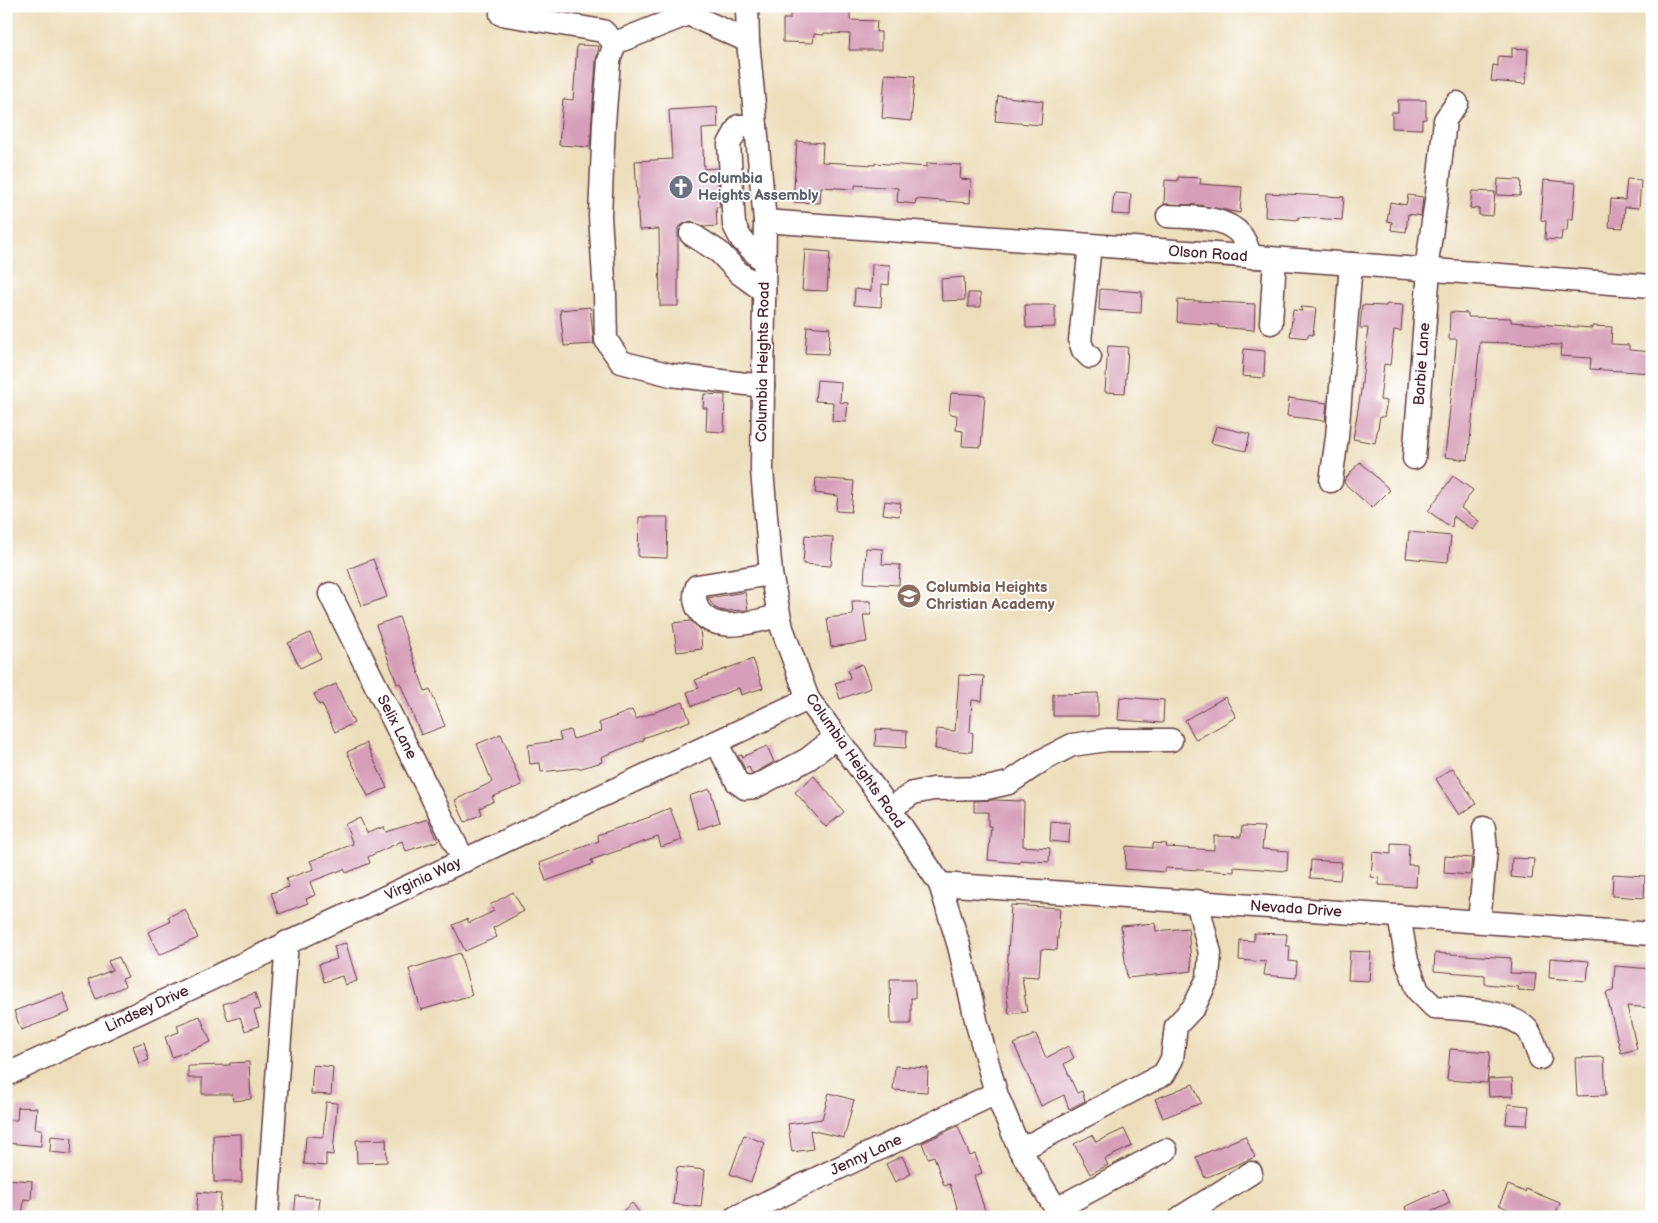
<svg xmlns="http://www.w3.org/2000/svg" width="1658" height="1223" font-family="'Balsamiq Sans',sans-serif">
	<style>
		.building { fill: #d69eb8 }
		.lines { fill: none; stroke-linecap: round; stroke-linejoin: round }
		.minor-casing { stroke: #623c41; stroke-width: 25 }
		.minor { stroke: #fff; stroke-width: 22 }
		.labels { text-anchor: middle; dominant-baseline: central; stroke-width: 4; stroke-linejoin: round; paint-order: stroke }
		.worship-label { font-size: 15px; font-weight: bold; fill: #5b616d; stroke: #fff; text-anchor: start }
		.street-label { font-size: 15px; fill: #4a1f2b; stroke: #fff }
		.education-label { font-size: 15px; font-weight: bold; fill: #785e54; stroke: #fff; text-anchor: start }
	</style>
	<rect width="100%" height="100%" fill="#fff"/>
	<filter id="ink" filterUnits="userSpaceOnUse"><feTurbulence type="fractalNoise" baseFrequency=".02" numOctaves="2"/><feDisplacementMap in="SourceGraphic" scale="10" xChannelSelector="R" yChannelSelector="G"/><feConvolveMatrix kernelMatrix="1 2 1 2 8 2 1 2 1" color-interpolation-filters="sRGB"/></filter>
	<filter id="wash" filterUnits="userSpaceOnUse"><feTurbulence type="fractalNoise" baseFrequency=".0096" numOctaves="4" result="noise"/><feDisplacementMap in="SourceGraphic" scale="20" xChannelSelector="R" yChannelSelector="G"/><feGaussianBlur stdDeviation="1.12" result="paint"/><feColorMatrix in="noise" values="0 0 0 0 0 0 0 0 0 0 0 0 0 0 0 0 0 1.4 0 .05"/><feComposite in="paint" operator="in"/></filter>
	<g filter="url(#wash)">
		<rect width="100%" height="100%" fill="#eddebb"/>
		<g id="blocks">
			<g class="building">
				<path d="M790 6 850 8V20L877 21 876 32H881V50H849L850 34 824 33V35L814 34 813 43 783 42V19H790Z"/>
				<path d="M577 45 599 46 596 60 590 147 559 145 563 99 573 100Z"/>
				<path d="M1512 48 1528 49 1526 84 1491 81 1493 65 1498 66V56L1512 57Z"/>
				<path d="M885 74 915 76 911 121 882 118Z"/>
				<path d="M998 96 1043 101 1041 125 995 121Z"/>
				<path d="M1398 100H1426V119H1422V129L1392 128V112H1398Z"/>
				<path d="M717 107 718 128 702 129 704 169 717 168 720 207H716L717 226 704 227 691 221 685 223 678 228V306H660L659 229 639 230 635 161 672 159 669 110Z"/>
				<path d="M797 141 823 143 822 162 875 165V163L927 167V163L961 165 960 179 971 180 970 203 916 199 915 204 897 202 898 188 855 185V189L821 187 820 203 793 202Z"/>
				<path d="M1178 177 1201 178 1200 184 1242 187 1240 213 1199 205 1164 204 1165 180 1178 181Z"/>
				<path d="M1498 179 1521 180 1520 196 1497 195Z"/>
				<path d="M1627 179 1641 180 1639 208 1625 207 1623 228 1609 227 1611 199 1625 200Z"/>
				<path d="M1544 180 1576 183 1573 219H1568L1567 231H1562L1561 240 1545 239 1546 221 1541 220Z"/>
				<path d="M1472 191 1495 192 1493 216 1479 215V209L1470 208Z"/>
				<path d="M1114 193 1131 194 1130 215 1112 214Z"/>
				<path d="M1266 193 1344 197 1342 220 1298 217V220L1265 217Z"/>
				<path d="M1408 195 1423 197 1421 216 1408 214 1406 232 1391 230 1392 222 1387 221 1390 202 1406 205Z"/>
				<path d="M805 250 830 252 827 291 802 290Z"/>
				<path d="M872 264 890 265 889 285 882 284 881 307 854 305 855 289 871 291Z"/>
				<path d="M964 277 965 300 942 301 941 279Z"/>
				<path d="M1100 289 1142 292 1141 313 1099 310Z"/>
				<path d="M968 293H980L981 307H968Z"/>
				<path d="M1178 300 1255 304 1254 330 1218 327V325L1177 322Z"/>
				<path d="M1387 304 1403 305 1401 331 1394 330 1390 365 1384 364 1380 400 1387 401 1384 417H1380L1375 443 1353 439 1361 391 1368 328H1360L1362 305 1386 306Z"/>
				<path d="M1025 305H1055V327L1026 328Z"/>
				<path d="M590 307 594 344 564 346 560 310Z"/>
				<path d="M1300 307 1316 308 1313 335 1308 334V338L1290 336 1293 310 1302 311Z"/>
				<path d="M1450 312 1468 313V317L1511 318V322L1592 328V326L1612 327 1611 344 1629 345V350L1652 352V373L1590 369 1591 358 1560 356 1561 345 1480 342 1468 460 1445 457 1457 339H1449Z"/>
				<path d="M807 326 830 328 828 354 805 353Z"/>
				<path d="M1108 346 1128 347 1125 393 1105 392Z"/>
				<path d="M1244 349 1265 351 1264 378 1242 376Z"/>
				<path d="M817 380 841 382 840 402 848 403 846 422 832 421 833 402 815 401Z"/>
				<path d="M951 393 985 395 981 447 962 446 963 431 956 430 957 415 949 414Z"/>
				<path d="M704 394 725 395 724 432 706 431 707 408H703Z"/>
				<path d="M1289 398 1327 403 1325 421 1287 416Z"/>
				<path d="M1216 426 1250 434 1246 451 1211 443Z"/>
				<path d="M1360 462 1390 490 1372 508 1344 483 1345 479Z"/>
				<path d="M1453 476 1473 490 1461 508 1479 521 1473 530 1453 516 1452 528 1428 511Z"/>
				<path d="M816 478 854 481 851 512 836 511 838 496 815 493Z"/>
				<path d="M885 501 901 503 899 516 883 514Z"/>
				<path d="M639 517H668L667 558 638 557Z"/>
				<path d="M1409 532 1451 536 1448 562 1406 558Z"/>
				<path d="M805 535 833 537 831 566 803 564Z"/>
				<path d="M866 548 883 549 882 564 900 565 899 585 864 583Z"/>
				<path d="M373 559 387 597 362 606 348 569Z"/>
				<path d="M745 592 748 610H745L726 611 719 610 714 607 708 598Z"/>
				<path d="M852 601H870L871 615H863L867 642 831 647 827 618 853 615Z"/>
				<path d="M399 617 425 691 430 689 445 726 421 735 400 683 397 684 376 625Z"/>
				<path d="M691 621 700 629 702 649 677 652 673 623Z"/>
				<path d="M310 633 321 658 300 668 288 643Z"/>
				<path d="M753 659 763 688 741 695 739 688 692 706 687 692 699 688 695 680Z"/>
				<path d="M862 664 871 688 840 699 835 683 850 678 848 670Z"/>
				<path d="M959 675 984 676 982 701 972 700 970 732 973 733 972 752 935 749 937 729 955 731Z"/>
				<path d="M336 684 354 723 335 732 322 704 319 705 314 694Z"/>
				<path d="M1098 693V716H1053V694Z"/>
				<path d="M1120 697 1164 700 1163 723 1118 720Z"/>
				<path d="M1225 697 1236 717 1196 740 1185 720Z"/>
				<path d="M683 702 690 721 643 738 644 740 601 757 602 762 578 769 577 768 541 772 540 763 530 764 528 745 561 740 559 733 570 730 573 739 602 731 599 723 632 710 636 719Z"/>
				<path d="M876 729 907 731 906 748 875 746Z"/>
				<path d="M501 734 522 785 492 797 494 801 480 808 482 814 465 822 455 800 492 782 477 744Z"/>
				<path d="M366 743 387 788 368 796 347 752Z"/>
				<path d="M767 746 774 762 752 774 749 767 745 769 738 756 742 755V757Z"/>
				<path d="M1453 768 1476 804 1459 815 1436 779Z"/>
				<path d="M814 776 844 812 826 827 795 792Z"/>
				<path d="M710 789 720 822 699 829 689 796Z"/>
				<path d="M993 800 1024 801 1023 846 1050 848 1049 862 1020 860V863L988 860 991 826H988V812H974V801Z"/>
				<path d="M670 808 682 840 661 847 658 837 591 860 593 864 546 881 540 863 599 841 597 835 650 817V816Z"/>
				<path d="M360 818 367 833 384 827 386 832 428 819 438 841 406 851 402 841 368 857 370 863 346 873 344 869 310 882 315 895 306 899 308 903 279 914 271 893 289 887 286 879 314 869 310 861 353 844 345 824Z"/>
				<path d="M1051 821 1070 823 1069 843 1050 841Z"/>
				<path d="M1242 826 1264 827 1262 849 1288 851 1287 871 1234 867V872L1165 868V872L1125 869 1126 846 1153 848V843L1167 844 1166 847 1214 850V836L1241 837Z"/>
				<path d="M1391 843 1409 844 1408 865H1417L1416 887 1379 885V878L1371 877 1373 852 1391 854Z"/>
				<path d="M1445 856 1472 858 1470 875 1444 873Z"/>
				<path d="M1512 858 1534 859 1532 879 1511 877Z"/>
				<path d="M1311 860 1342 862 1340 880 1310 878Z"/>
				<path d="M1613 874 1645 876 1644 898 1612 896Z"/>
				<path d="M513 892 524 911 493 928 497 937 465 951 453 925 467 919 469 923 494 911 490 905Z"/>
				<path d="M1011 905 1060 908 1057 950 1041 949 1039 977 1022 976 1027 1012 1009 1014 1006 988Z"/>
				<path d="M185 909 198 938 159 955 148 932 170 922 168 917Z"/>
				<path d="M1155 923 1156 931 1188 928 1192 971 1127 978 1121 926Z"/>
				<path d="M1254 933 1287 934 1286 946H1290L1289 961 1297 962 1296 978 1264 975 1266 962 1239 960 1240 940 1254 941Z"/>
				<path d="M346 943 357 981 345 985 342 976 324 982 319 964 337 959 334 946Z"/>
				<path d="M1350 951 1371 952 1369 981 1348 980Z"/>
				<path d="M460 953 472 995 421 1010 409 969Z"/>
				<path d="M1435 953 1511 958 1510 973 1536 974 1534 991 1518 990 1519 987 1485 984V975L1434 971Z"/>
				<path d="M119 957 128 977 122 979 125 986 96 999 88 980 112 970 108 961Z"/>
				<path d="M1550 958 1589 961 1587 981 1549 978Z"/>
				<path d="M1615 966 1652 969V1008L1627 1006 1637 1049 1621 1053 1606 993 1613 991Z"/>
				<path d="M890 979H915V998H911V1024H891Z"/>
				<path d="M63 993 70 1012 21 1030 14 1011Z"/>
				<path d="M255 993 260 1009 254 1011 259 1026 245 1031 240 1017 228 1021 223 1004Z"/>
				<path d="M200 1016 211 1042 172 1057 165 1037 179 1032 177 1025Z"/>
				<path d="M1036 1034 1046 1058 1068 1046 1074 1058 1064 1064 1077 1093 1082 1091 1085 1101 1069 1109 1064 1095 1041 1106 1014 1044Z"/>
				<path d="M144 1042 149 1060 139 1064 133 1046Z"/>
				<path d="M1450 1049 1490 1052 1487 1083 1447 1080Z"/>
				<path d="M1604 1057 1606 1095 1577 1096 1575 1058Z"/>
				<path d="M249 1062 251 1099 233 1101 232 1094H202V1078H188V1066L230 1065V1063Z"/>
				<path d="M313 1065 333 1067 331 1095 311 1094Z"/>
				<path d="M895 1066 928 1068 927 1092 893 1090Z"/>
				<path d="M1512 1078 1513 1096 1489 1097 1488 1079Z"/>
				<path d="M1193 1084 1201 1103 1163 1118 1155 1099Z"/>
				<path d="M829 1093 854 1100 844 1138 810 1130 813 1149 792 1152 788 1124 822 1119Z"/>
				<path d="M326 1102 337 1103 333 1155 326 1154V1166L304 1164 306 1136 323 1137Z"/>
				<path d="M1508 1104 1529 1106 1527 1125 1506 1124Z"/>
				<path d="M18 1107 37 1108 35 1129H42L41 1146 6 1143V1128H8V1120H17Z"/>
				<path d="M958 1126 970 1156 975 1154 982 1173 974 1176 987 1217H960L950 1184 944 1186 934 1156 928 1158 922 1143Z"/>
				<path d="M1124 1129 1132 1146 1105 1159 1108 1165 1090 1174 1074 1144 1092 1135 1096 1142Z"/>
				<path d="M241 1134 242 1182H214L213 1135Z"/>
				<path d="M744 1135 765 1143 751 1182 730 1174Z"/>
				<path d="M51 1136 72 1138 71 1154 50 1152Z"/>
				<path d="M1245 1136 1255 1157 1205 1178 1196 1157Z"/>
				<path d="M386 1139 387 1162 357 1163 356 1140Z"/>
				<path d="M902 1156 911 1174 895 1182 886 1164Z"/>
				<path d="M677 1167 705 1170 701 1207 673 1204Z"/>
				<path d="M6 1179 32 1181 31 1200 24 1199 22 1217H6Z"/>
				<path d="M1508 1185 1525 1192 1526 1189 1560 1203 1554 1217H1526L1499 1205Z"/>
				<path d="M1444 1189 1450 1203 1420 1217H1409L1405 1207Z"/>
				<path d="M198 1192 221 1194 219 1217H196Z"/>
				<path d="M296 1196 320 1198 318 1217H294Z"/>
				<path d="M632 1203 643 1217H616Z"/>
			</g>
		</g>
	</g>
	<g filter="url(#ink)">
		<use href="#blocks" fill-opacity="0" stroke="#623c41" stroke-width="1"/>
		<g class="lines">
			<defs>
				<g id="minor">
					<path d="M747 6 748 41 765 221 762 470 771 574 782 628 808 699 890 809 940 884 959 946 977 1024 996 1093 1020 1150 1061 1217"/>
					<path d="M501 14 603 31 615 43"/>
					<path d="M748 41 688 14 615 43 609 61 604 123 600 216 605 295 606 340 621 362 671 375 763 386"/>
					<path d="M756 126H739L729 144 734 225 741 239 764 262"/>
					<path d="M1168 216C1193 218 1224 215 1241 235 1246 241 1248 250 1251 257"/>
					<path d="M765 221 1652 286"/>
					<path d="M691 234 719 252 739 273 764 291"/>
					<path d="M1090 245 1080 341 1083 350 1090 357"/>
					<path d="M1426 270 1437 194 1445 120 1457 103"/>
					<path d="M1271 323 1275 259"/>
					<path d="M1414 458 1429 270"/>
					<path d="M1331 481 1337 437 1351 264"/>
					<path d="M771 574 697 586C694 594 694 601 698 609 714 636 755 621 779 616"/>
					<path d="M330 594 464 861"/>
					<path d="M716 742 737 782 745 788 755 787 808 759 836 737"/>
					<path d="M890 809 913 793 933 789 987 788 1009 783 1043 760 1072 745 1107 740H1171"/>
					<path d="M940 884 1652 934"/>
					<path d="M1399 916 1407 961 1418 991 1434 1007C1461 1009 1507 1009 1527 1029 1533 1035 1536 1050 1540 1058"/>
					<path d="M1479 921 1486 850 1484 828"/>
					<path d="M6 1075 808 699"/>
					<path d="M1020 1150 1164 1074 1172 1059 1176 1026 1194 1007 1208 978 1210 953 1197 901"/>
					<path d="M1056 1209 1166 1150"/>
					<path d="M267 1217 287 942"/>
					<path d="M736 1217 996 1093"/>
					<path d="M1181 1217 1251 1173"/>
				</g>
			</defs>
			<use href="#minor" class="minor-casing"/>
			<use href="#minor" class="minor"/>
		</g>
	</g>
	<defs>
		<symbol id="church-disc" viewBox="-11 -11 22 22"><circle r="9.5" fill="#6b7280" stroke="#fff"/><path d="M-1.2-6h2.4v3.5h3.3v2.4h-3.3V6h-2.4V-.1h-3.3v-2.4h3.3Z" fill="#fff"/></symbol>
		<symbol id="school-disc" viewBox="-11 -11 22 22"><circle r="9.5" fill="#8d6e63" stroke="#fff"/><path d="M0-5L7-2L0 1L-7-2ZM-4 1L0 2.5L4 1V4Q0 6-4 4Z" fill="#fff"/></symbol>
	</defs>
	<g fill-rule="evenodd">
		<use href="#church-disc" x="667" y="173" width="28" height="28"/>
		<use href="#school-disc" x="895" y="582" width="28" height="28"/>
	</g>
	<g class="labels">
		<g class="worship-label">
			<text x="698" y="178">Columbia<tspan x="698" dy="17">Heights Assembly</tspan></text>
		</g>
		<g class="street-label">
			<text transform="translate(1208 254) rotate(4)">Olson Road</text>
			<text transform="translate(763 362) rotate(-89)">Columbia Heights Road</text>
			<text transform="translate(1422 364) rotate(-86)">Barbie Lane</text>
			<text transform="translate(397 727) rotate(63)">Selix Lane</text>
			<text transform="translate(855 761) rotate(55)">Columbia Heights Road</text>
			<text transform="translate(423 879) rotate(-25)">Virginia Way</text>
			<text transform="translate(1296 909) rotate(4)">Nevada Drive</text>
			<text transform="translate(147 1009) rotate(-25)">Lindsey Drive</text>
			<text transform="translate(866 1155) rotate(-25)">Jenny Lane</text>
		</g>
		<g class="education-label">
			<text x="926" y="587">Columbia Heights<tspan x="926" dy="17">Christian Academy</tspan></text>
		</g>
	</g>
	<rect width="1658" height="1223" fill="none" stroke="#fff" stroke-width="25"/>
</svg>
